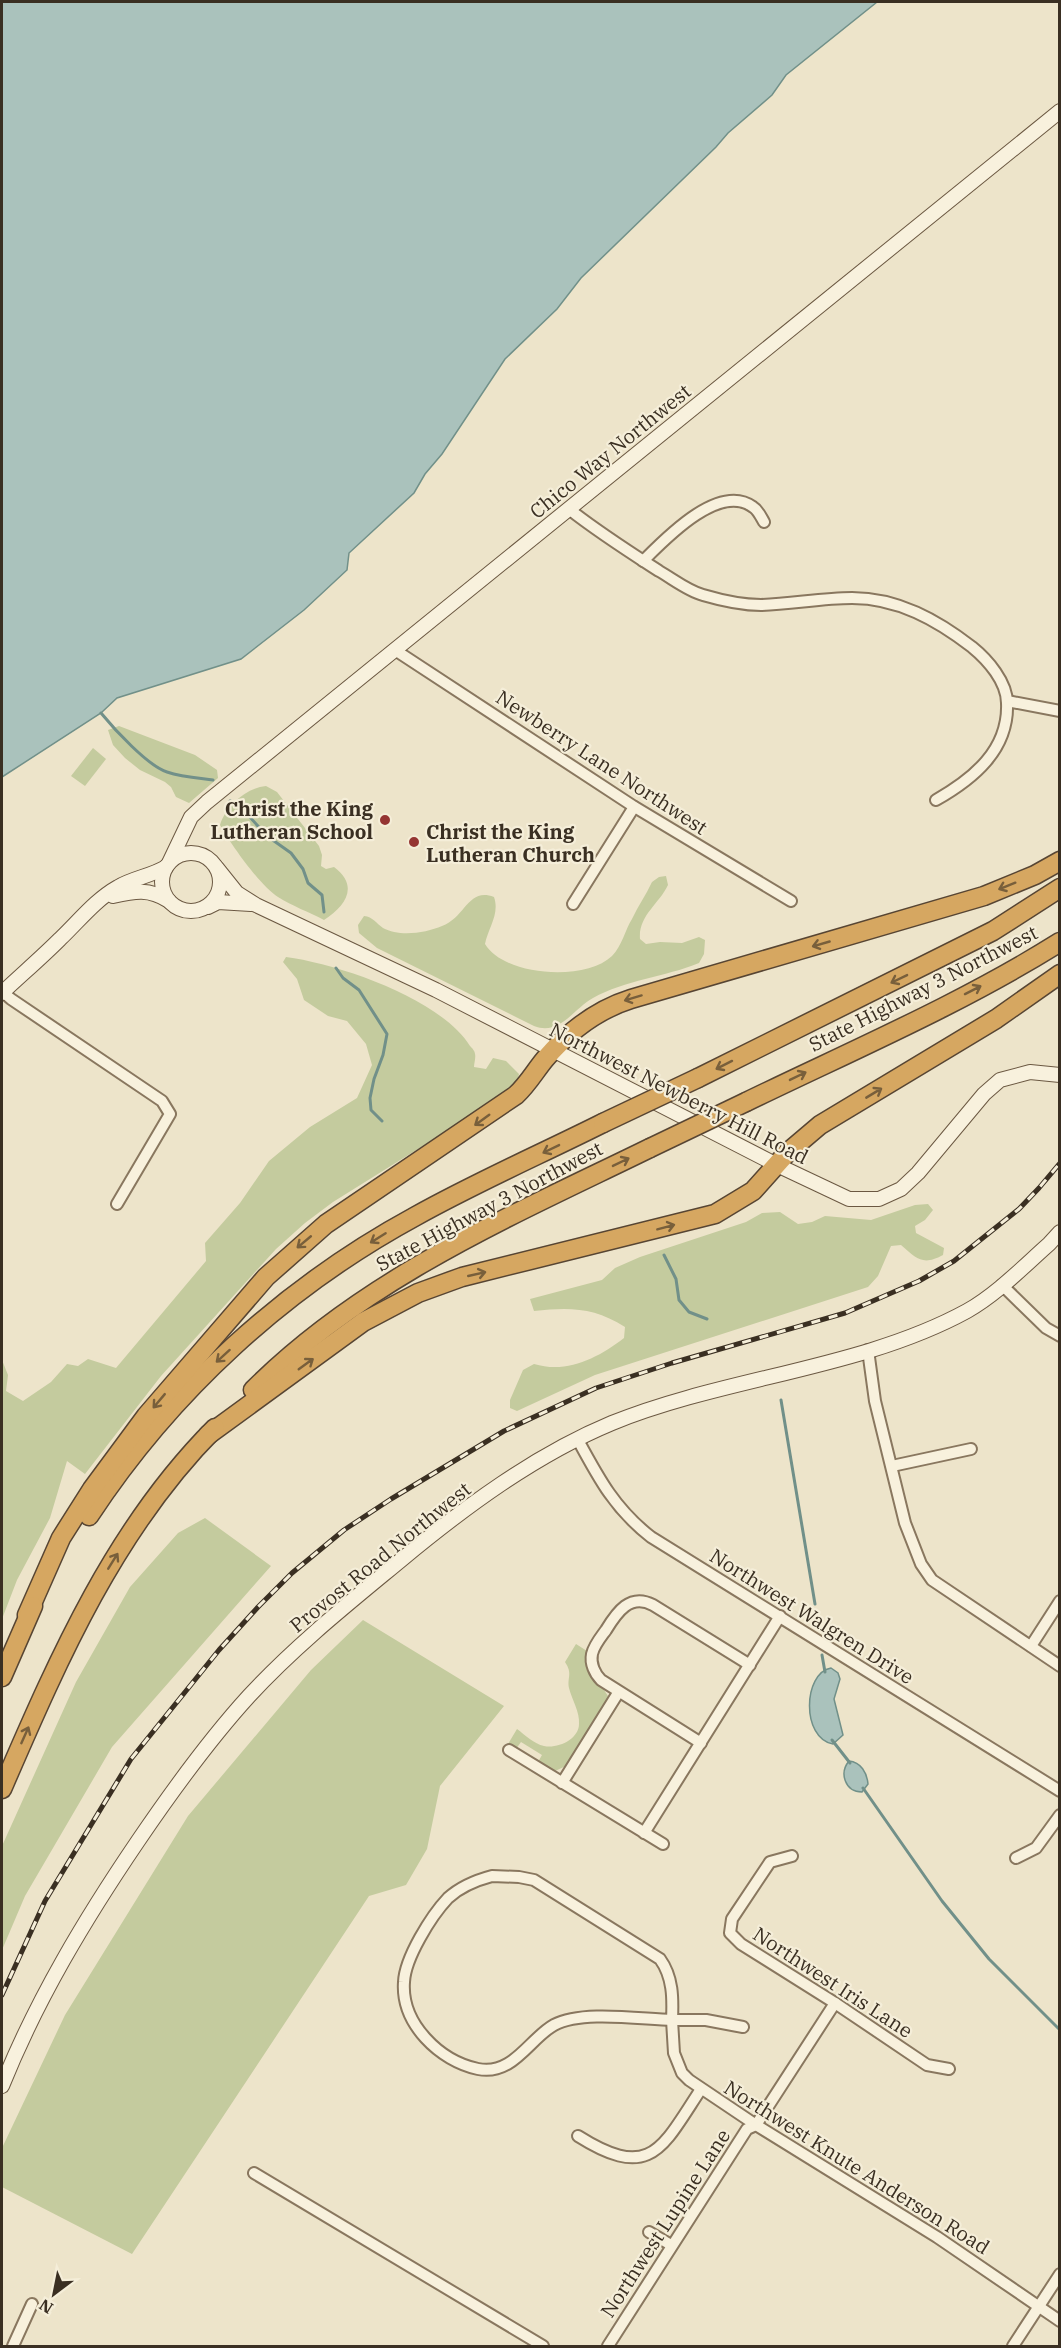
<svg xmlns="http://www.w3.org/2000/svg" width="1061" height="2348" font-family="'IBM Plex Serif',serif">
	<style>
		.green { fill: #c4cb9e }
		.water { fill: #aac2bc; stroke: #719089; stroke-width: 1.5 }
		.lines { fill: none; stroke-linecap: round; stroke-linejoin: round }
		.stream { stroke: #719089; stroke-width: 3 }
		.street-casing { stroke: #89775f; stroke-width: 14 }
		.secondary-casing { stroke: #6b5842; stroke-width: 16 }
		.highway-casing { stroke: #574533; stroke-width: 21 }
		.street { stroke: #f8f1dd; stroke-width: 10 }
		.secondary { stroke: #f8f1dd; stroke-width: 14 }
		.highway { stroke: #d6a761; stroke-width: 18 }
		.rail-casing { stroke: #3a2f22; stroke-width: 5 }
		.rail { stroke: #f5eed9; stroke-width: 3; stroke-dasharray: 9; stroke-linecap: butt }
		.highway-bridge-casing { stroke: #574533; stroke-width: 21; stroke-linecap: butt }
		.highway-bridge { stroke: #d6a761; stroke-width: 18 }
		.oneway { stroke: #785f3b }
		.poi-dot { fill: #953532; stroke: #f5eed9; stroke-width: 2 }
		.labels { text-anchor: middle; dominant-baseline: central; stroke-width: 4.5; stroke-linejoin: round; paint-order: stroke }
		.street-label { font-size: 20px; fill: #3a2f22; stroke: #f5eed9 }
		.poi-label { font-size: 20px; font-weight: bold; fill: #3a2f22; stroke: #f5eed9; text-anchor: end }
	</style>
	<rect width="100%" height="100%" fill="#ede4ca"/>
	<g class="green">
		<path d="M119 726 195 755 217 770 218 778 189 803 176 797 171 787 165 782 140 770 125 758 113 745 108 730Z"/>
		<path d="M93 748 106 759 85 786 71 776Z"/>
		<path d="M266 786 277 792 319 846 322 855 321 866 326 869 334 867C360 886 345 907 324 920 309 912 292 906 278 897 261 887 230 843 220 825 226 806 246 788 266 786Z"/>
		<path d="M666 876 668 885C659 904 638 916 640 939L646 944 660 942 682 943 699 937 705 940 704 954 699 963C665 977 625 980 593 998 573 1009 560 1036 534 1026L377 948 359 933 358 925 364 916C373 917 376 923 383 928 399 937 426 933 442 926 466 917 468 887 494 897 500 914 488 928 485 944 504 976 585 982 612 956 622 946 625 930 632 919 638 906 646 895 652 882L659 877Z"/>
		<path d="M286 957C339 964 441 999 470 1046 472 1048 475 1051 475 1054 476 1057 474 1064 474 1067L486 1069 493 1058 506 1061 519 1074 517 1083 506 1094 333 1202 305 1223 276 1249 161 1376 85 1474 67 1461 50 1518 17 1580 2 1619V1360L8 1375 6 1391 23 1401 51 1382 67 1364 78 1366 88 1359 116 1368 206 1261 205 1243 240 1203 269 1161 310 1127 357 1098 372 1065 366 1044 347 1021 328 1016 304 1000 297 979 283 962Z"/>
		<path d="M928 1204 933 1210 925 1220 915 1226 916 1233 944 1248 943 1255C923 1266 917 1259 901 1245L891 1246 878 1276 868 1287 595 1375 517 1411 510 1408V1400L523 1370 534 1364C567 1374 598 1358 624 1338L625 1327C594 1307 569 1307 534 1311L530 1299 602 1280 615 1268 640 1257 746 1222 762 1213 780 1212 798 1224 812 1222 825 1216 871 1220 915 1205Z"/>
		<path d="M205 1518 271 1566 112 1747 25 1896 2 1950V1846L76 1682 130 1587 178 1533Z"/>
		<path d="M363 1620 504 1706 440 1786 427 1849 406 1885 369 1896 132 2254 2 2187V2148L65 2015 188 1816 311 1670Z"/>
		<path d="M576 1644 587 1651 602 1687 608 1696 607 1700 566 1766 555 1771 538 1762 542 1755 521 1742 516 1749 508 1744 517 1729C525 1735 534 1744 544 1746 558 1749 579 1739 579 1724 580 1712 572 1700 569 1688 567 1677 573 1674 565 1662Z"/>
	</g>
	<g class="water">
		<path d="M2 2H877L786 75 772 95 728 133 716 147 581 278 557 309 505 359 442 454 425 474 414 493 349 553 347 570 304 610 241 659 117 698 101 713 2 777Z"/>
		<path d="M831 1668 838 1673 840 1679 834 1699 843 1735 833 1744C801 1738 803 1673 831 1668Z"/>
		<path d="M849 1761C861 1762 867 1773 868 1784L862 1792C845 1792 839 1773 849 1761Z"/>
	</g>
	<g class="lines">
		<g class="stream">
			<path d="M101 713C114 729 148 766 167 772 182 777 198 778 213 780"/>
			<path d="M230 801 238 804 267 836 291 853 303 869 308 883 322 895 324 912"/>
			<path d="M336 968 343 978 359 990 387 1034 383 1055 374 1079 370 1098 371 1110 382 1121"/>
			<path d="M664 1255 676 1279 679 1300 689 1312 707 1319"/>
			<path d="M781 1400 815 1604"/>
			<path d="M822 1655 825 1672"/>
			<path d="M832 1740 850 1763"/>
			<path d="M863 1788 942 1901 989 1959 1060 2030"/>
		</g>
		<defs>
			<g id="street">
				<path d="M569 509C598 532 628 551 659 571 673 579 688 591 703 595 720 600 743 605 761 605 792 604 822 598 852 598 898 598 937 620 972 647 988 660 1007 682 1007 703 1009 750 973 779 936 800"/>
				<path d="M643 561C665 539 719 482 753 507 758 510 761 517 764 522"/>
				<path d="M395 650 633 806 791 901"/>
				<path d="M1007 701 1060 711"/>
				<path d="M573 904 634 807"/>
				<path d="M3 992 11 999 162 1101 170 1114 117 1204"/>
				<path d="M1002 1285 1046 1328 1060 1336"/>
				<path d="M868 1350 875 1401 905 1523 921 1564 932 1580 1060 1666"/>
				<path d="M578 1440C599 1479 615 1509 651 1537L1060 1791"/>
				<path d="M892 1466 971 1449"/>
				<path d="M1031 1646 1060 1601"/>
				<path d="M701 1743 601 1680C595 1674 590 1664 592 1654 594 1645 601 1637 606 1630 617 1612 630 1593 653 1605L750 1665"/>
				<path d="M509 1750 663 1844"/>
				<path d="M562 1783 618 1693"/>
				<path d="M644 1833 780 1616"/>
				<path d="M792 1856 770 1862 732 1919 730 1933 741 1944 835 2003 927 2065 949 2069"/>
				<path d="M1016 1858 1036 1848 1060 1815"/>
				<path d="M492 1876 519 1877 534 1880 660 1959C673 1977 673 1998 672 2020 639 2019 582 2010 554 2025 529 2039 513 2076 478 2069 440 2061 401 2024 404 1982 405 1958 431 1916 448 1898 460 1887 477 1880 492 1876Z"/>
				<path d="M743 2027 706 2020H672L674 2053 682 2073 689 2080 756 2125 937 2237 1060 2321"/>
				<path d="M578 2136C651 2182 662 2148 701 2089"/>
				<path d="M254 2173 543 2346"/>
				<path d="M649 2232 671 2245"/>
				<path d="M13 2346 32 2304"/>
				<path d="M608 2346 747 2129 756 2125 835 2003"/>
				<path d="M1013 2346 1060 2274"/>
			</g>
			<g id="secondary">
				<circle cx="191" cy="882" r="29"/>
				<path d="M170 861 191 817 207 802 1060 111"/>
				<path d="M217 868 237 893 256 905 436 990 777 1165 849 1199H879L901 1189 918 1173 984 1094 1000 1080 1030 1072 1060 1075"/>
				<path d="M113 896C135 891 149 888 169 901"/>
				<path d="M208 907 218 902 251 904"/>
				<path d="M2 993C21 975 41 958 60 939 79 921 95 900 118 887 133 878 151 876 166 867"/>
				<path d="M2 2086C37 1999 85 1919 138 1841 172 1791 208 1741 249 1696 295 1646 349 1603 401 1560 465 1507 535 1455 612 1423 725 1377 861 1369 967 1311 997 1294 1023 1267 1049 1244L1060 1232"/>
			</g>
			<g id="highway">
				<path d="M698 1078 993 931 1060 888"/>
				<path d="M746 1102C851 1051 961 1004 1060 942"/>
				<path d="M253 1390C365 1278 511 1216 650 1148"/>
				<path d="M208 1435 363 1322 418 1293 462 1277 715 1214 753 1191 787 1153 820 1125 996 1019 1060 974"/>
				<path d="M89 1516C171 1391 285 1287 416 1216 477 1182 541 1154 603 1123"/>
				<path d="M27 1615 61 1538 92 1489 146 1416 266 1277 326 1224 516 1095C528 1084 535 1071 545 1059 569 1031 596 1010 631 999L984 896 1035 875 1060 861"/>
				<path d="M2 1677 33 1606"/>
				<path d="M2 1789C58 1660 114 1529 215 1428"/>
			</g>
		</defs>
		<use href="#street" class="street-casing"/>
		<use href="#secondary" class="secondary-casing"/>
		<use href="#highway" class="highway-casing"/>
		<use href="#street" class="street"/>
		<use href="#secondary" class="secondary"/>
		<use href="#highway" class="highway"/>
		<defs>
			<path id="rail" d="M2 1995 45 1901 131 1759 219 1650 258 1607 292 1573 344 1530 391 1499 504 1431 596 1388 672 1363 845 1313 919 1281 954 1261 1019 1209 1039 1188 1060 1163"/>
		</defs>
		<use href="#rail" class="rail-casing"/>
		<use href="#rail" class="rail"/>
		<defs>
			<g id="highway-bridge">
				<path d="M603 1123 698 1078"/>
				<path d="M650 1148 746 1102"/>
			</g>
		</defs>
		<use href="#highway-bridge" class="highway-bridge-casing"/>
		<use href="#highway-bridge" class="highway-bridge"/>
	</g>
	<defs><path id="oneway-shaft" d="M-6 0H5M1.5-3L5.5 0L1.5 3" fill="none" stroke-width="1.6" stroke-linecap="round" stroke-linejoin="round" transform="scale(1.5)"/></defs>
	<g class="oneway">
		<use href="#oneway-shaft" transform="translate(1007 886) rotate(158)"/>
		<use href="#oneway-shaft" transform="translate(821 944) rotate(164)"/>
		<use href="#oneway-shaft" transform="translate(899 979) rotate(154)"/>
		<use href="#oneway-shaft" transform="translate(973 990) rotate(-27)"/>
		<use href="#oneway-shaft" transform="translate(633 998) rotate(163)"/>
		<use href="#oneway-shaft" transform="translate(724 1065) rotate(153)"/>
		<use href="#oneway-shaft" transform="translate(798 1076) rotate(-26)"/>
		<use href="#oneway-shaft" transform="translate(874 1093) rotate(-31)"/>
		<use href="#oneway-shaft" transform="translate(482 1120) rotate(144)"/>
		<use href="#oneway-shaft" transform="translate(551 1149) rotate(154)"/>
		<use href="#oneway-shaft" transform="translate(621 1162) rotate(-26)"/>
		<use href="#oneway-shaft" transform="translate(666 1227) rotate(-15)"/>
		<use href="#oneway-shaft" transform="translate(378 1238) rotate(148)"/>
		<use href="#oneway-shaft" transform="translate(304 1242) rotate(140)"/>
		<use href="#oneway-shaft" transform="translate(477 1274) rotate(-13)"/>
		<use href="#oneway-shaft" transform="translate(223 1356) rotate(138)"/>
		<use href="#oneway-shaft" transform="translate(306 1364) rotate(-36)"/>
		<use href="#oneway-shaft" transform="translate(159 1401) rotate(130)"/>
		<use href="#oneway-shaft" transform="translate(113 1561) rotate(-58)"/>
		<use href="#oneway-shaft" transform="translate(25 1735) rotate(-66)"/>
	</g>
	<g class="poi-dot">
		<circle cx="385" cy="820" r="6"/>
		<circle cx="414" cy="842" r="6"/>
	</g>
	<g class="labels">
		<g class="street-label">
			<text transform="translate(610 451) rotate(-39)">Chico Way Northwest</text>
			<text transform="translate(602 762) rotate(33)">Newberry Lane Northwest</text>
			<text transform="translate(923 988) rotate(-27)">State Highway 3 Northwest</text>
			<text transform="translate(679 1093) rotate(27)">Northwest Newberry Hill Road</text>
			<text transform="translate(489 1206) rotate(-28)">State Highway 3 Northwest</text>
			<text transform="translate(380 1557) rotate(-39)">Provost Road Northwest</text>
			<text transform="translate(812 1616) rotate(32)">Northwest Walgren Drive</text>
			<text transform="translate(833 1982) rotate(33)">Northwest Iris Lane</text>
			<text transform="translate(857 2167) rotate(32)">Northwest Knute Anderson Road</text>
			<text transform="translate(665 2223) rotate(-57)">Northwest Lupine Lane</text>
		</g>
		<g class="poi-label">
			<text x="373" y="808">Christ the King<tspan x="373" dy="23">Lutheran School</tspan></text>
			<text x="426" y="831" text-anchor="start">Christ the King<tspan x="426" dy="23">Lutheran Church</tspan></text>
		</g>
	</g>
	<rect width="1061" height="2348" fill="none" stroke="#3a2f22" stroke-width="6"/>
	<g transform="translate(54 2294) rotate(212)" stroke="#f5eed9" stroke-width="4.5" paint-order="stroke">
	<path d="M0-4.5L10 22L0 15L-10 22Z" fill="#3a2f22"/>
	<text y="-9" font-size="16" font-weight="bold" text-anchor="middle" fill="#3a2f22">N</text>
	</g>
</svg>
